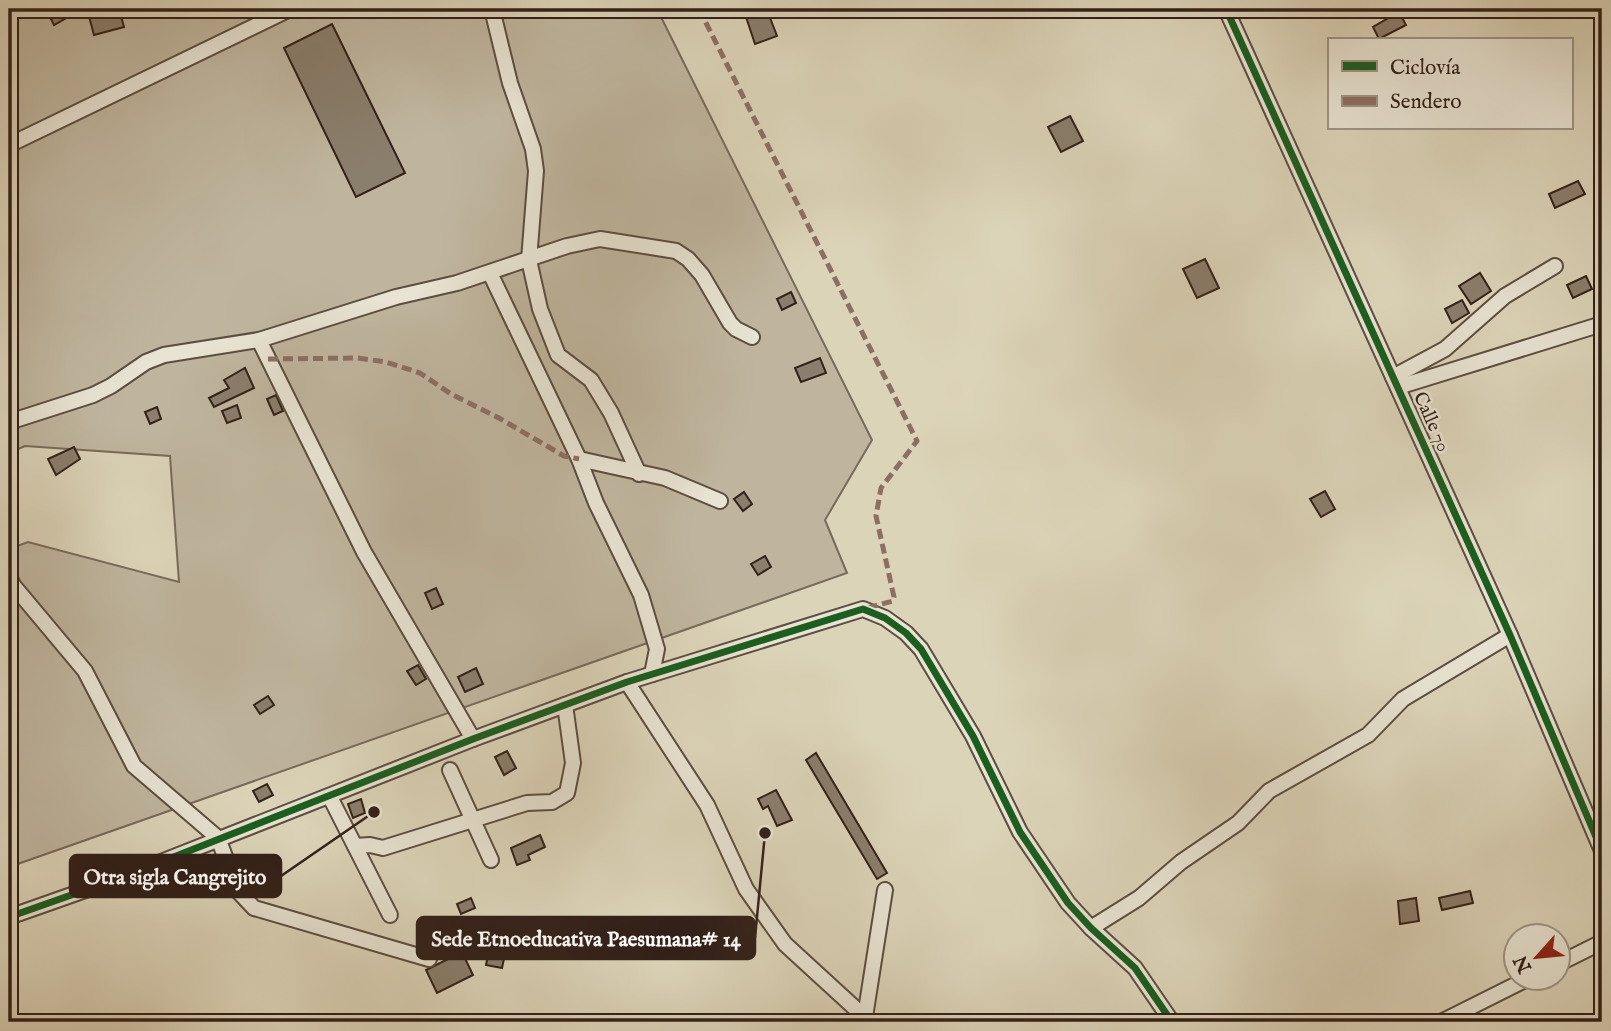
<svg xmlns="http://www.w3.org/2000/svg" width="1611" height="1031" font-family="'IM FELL English',serif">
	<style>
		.green { fill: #bfb59e; stroke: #786a5c; stroke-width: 2 }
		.building { fill: #8a7e6c; stroke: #322019; stroke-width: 2 }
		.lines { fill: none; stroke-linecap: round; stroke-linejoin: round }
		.street-casing { stroke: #5c4d41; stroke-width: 18 }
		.street { stroke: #e8e3d2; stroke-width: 14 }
		.quiet { stroke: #8d6e63; stroke-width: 5; stroke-dasharray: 10 5; stroke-linecap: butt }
		.cycleway-casing { stroke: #e8e3d2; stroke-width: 11 }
		.cycleway { stroke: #1b5e20; stroke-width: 7 }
		.labels { text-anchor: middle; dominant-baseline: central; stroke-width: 5; stroke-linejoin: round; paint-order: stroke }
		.street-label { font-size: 19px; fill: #322019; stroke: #e8e3d2 }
		.leader { fill: none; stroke: #322019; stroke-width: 2.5 }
		.callout-dot { fill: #322019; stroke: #e8e3d2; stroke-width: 2.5 }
		.callout { fill: #322019; stroke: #322019; stroke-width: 2.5 }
		.callout-label { font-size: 21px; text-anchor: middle; font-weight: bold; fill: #fff }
	</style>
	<rect width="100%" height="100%" fill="#dcd4b9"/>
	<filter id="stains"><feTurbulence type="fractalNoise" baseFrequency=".00286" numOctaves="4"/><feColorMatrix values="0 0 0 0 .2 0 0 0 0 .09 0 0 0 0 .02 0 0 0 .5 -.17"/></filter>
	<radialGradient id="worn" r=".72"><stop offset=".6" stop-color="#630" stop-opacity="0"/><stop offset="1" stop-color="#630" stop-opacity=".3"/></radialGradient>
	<path class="green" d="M9 9H657L872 440 825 520 847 573 9 867V549L28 542 179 582 170 456 25 446 9 453Z"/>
	<g class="building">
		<path d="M55 9H82L54 25 48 13Z"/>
		<path d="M87 9H119L124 27 94 35Z"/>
		<path d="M767 10 777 36 755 44 746 17Z"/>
		<path d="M1399 12 1406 25 1379 39 1373 27Z"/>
		<path d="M332 24 405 173 356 197 284 48Z"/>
		<path d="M1070 116 1083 141 1061 152 1048 127Z"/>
		<path d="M1578 181 1585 194 1555 208 1549 194Z"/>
		<path d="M1205 259 1219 288 1197 298 1183 269Z"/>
		<path d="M1480 273 1491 291 1471 304 1459 286Z"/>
		<path d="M1586 276 1592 289 1573 298 1567 285Z"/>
		<path d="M791 292 796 303 782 310 777 299Z"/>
		<path d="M1462 300 1469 313 1452 323 1445 309Z"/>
		<path d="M820 358 826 373 801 382 795 368Z"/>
		<path d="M245 368 254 388 214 407 209 398 229 388 224 380Z"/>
		<path d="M276 395 283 411 274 415 267 399Z"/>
		<path d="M237 405 241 418 227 423 222 411Z"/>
		<path d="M157 407 161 419 150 424 145 412Z"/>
		<path d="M74 447 80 459 56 475 48 459Z"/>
		<path d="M1325 491 1335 509 1321 517 1310 499Z"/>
		<path d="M744 492 752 504 743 511 734 499Z"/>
		<path d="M765 556 771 567 758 575 751 564Z"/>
		<path d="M436 588 443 604 432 609 425 593Z"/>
		<path d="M418 665 426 679 416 685 407 671Z"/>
		<path d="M476 668 483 684 465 692 458 677Z"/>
		<path d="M268 696 274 705 260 714 254 705Z"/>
		<path d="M507 751 516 768 504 775 495 757Z"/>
		<path d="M816 753 887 873 877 879 806 760Z"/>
		<path d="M267 784 273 795 259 802 253 791Z"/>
		<path d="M776 790 792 820 777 826 768 806 763 809 758 799Z"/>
		<path d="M361 799 365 813 353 818 348 804Z"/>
		<path d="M540 835 545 847 528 855 530 860 517 865 511 848Z"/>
		<path d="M1470 891 1473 903 1442 910 1439 898Z"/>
		<path d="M471 898 475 908 461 914 457 904Z"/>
		<path d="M1416 898 1419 921 1400 924 1398 901Z"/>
		<path d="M489 950 505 954 502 968 486 965Z"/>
		<path d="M462 952 473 975 437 993 426 970Z"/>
	</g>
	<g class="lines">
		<defs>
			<g id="street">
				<path d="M492 9 510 83 533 149 536 171 529 260 540 309 558 355 591 380 611 413 639 474"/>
				<path d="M1226 9 1510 635 1602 851"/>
				<path d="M9 145 290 9"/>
				<path d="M490 273 579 459 596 503 641 595 657 649 652 674"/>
				<path d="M259 340 364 552 473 739"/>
				<path d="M1393 377 1445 349 1505 296 1555 266"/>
				<path d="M1398 387 1602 324"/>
				<path d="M9 422 93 395 111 386 146 362 164 355 259 340 396 297 457 283 567 246 600 239 676 251 688 259 702 275 730 323 736 329 752 337"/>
				<path d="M579 459 665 478 720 501"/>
				<path d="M9 576 13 585 85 671 134 766 218 838 238 891 254 908 429 959"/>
				<path d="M627 682 707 805 746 889 785 944 870 1022"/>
				<path d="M450 770 491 860"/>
				<path d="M330 797 390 915"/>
				<path d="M355 846 370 845 383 848 527 803 552 802 567 793 573 763 565 705"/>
				<path d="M9 917 128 875 473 739 627 682 863 609 885 618 906 633 921 649 973 736 1020 832 1068 903 1091 928 1135 968 1172 1022"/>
				<path d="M1091 928 1139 898 1181 862 1238 823 1269 791 1368 735 1403 699 1510 635"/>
				<path d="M1558 964 1602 942"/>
				<path d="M865 1017 885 890"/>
				<path d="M1441 1022 1529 978"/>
			</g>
		</defs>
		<use href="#street" class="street-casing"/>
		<use href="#street" class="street"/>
		<g class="quiet">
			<path d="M699 9 917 441 881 488 876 516 894 597 893 601 863 609"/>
			<path d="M268 359 358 358 386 362 420 373 451 394 499 418 564 456 579 459"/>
		</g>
		<defs>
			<g id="cycleway">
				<path d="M1226 9 1510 635 1602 851"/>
				<path d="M9 917 128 875 473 739 627 682 863 609 885 618 906 633 921 649 973 736 1020 832 1068 903 1091 928 1135 968 1172 1022"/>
			</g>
		</defs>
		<use href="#cycleway" class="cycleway-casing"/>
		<use href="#cycleway" class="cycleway"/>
	</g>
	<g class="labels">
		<g class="street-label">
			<text transform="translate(1431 422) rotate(66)">Calle 70</text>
		</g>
	</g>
	<path class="leader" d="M374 812L281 876M765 833L755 938"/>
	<g class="callout-dot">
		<circle cx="374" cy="812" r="7"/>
		<circle cx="765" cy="833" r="7"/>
	</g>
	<g class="callout">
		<rect x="70" y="855" width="211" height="42" rx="7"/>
		<rect x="417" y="917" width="338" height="42" rx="7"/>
	</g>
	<g class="callout-label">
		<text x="175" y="884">Otra sigla Cangrejito</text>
		<text x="586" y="946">Sede Etnoeducativa Paesumana# 14</text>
	</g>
	<rect width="1611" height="1031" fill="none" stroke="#dcd4b9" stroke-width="35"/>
	<rect x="10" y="10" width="1590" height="1010" fill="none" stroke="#322019" stroke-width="3.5"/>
	<rect x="18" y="18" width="1576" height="996" fill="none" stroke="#322019" stroke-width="2"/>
	<rect x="1328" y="38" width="245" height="91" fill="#e8e3d2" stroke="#9f9588" stroke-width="2"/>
	<rect x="1342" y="61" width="35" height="10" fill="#1b5e20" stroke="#9f9588" stroke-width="2"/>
	<text x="1390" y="74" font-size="21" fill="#322019">Ciclovía</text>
	<rect x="1342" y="96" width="35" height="10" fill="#8d6e63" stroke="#9f9588" stroke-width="2"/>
	<text x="1390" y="108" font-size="21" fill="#322019">Sendero</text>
	<g transform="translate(1537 957) rotate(243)"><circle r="33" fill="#e8e3d2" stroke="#9f9588" stroke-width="2"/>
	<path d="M0-5L12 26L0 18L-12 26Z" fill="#8f2418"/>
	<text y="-10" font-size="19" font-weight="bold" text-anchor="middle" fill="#322019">N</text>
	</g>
	<rect width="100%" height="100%" filter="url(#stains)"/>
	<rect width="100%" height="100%" fill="url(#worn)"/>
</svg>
